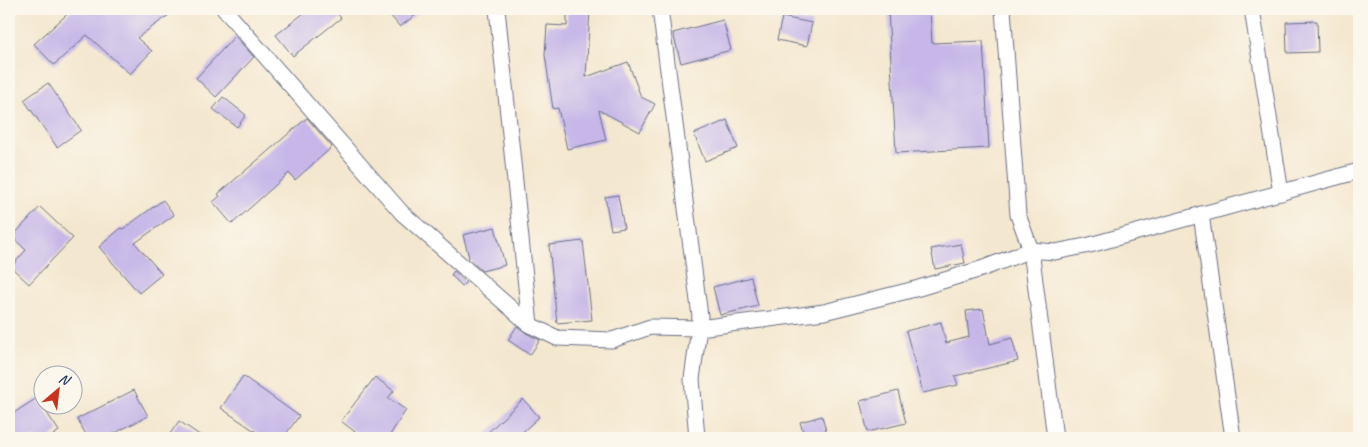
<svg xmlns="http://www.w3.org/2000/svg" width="1368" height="447" font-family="Caveat,sans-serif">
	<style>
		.building { fill: #c6b7e8 }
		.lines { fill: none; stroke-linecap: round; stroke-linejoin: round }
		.minor-casing { stroke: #676f86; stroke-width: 17 }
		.minor { stroke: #fff; stroke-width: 15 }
	</style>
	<rect width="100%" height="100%" fill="#fbf7ec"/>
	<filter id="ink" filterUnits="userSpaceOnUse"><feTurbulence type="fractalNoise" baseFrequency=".02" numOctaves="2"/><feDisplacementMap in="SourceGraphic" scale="10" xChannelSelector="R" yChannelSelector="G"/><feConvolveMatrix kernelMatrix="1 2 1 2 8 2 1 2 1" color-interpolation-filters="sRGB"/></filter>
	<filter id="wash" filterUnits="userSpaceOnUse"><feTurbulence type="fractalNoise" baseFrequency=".0096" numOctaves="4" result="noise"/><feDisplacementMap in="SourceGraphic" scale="20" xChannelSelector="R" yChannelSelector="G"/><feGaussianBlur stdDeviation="1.12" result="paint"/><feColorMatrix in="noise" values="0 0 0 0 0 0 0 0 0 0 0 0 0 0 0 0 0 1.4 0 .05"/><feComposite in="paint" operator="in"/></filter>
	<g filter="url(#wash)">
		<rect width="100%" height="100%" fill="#f4e7cf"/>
		<g id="blocks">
			<g class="building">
				<path d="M73 9H177L137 38 152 51 130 74 87 35 54 65 34 44Z"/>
				<path d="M309 9H334L341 18 293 56 276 35Z"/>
				<path d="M385 9H423L400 27Z"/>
				<path d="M567 9H590L586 77 628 62 641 97 655 104 640 132 599 110 606 140 567 149 558 108 553 109 545 55 547 25 567 26Z"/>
				<path d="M888 9H930L932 43 983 41 989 148 896 153Z"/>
				<path d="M782 17 812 23 807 46 777 40Z"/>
				<path d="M723 20 731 50 681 63 673 33Z"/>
				<path d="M1317 21 1318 52 1287 53 1286 22Z"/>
				<path d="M235 36 254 57 216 97 196 78Z"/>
				<path d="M48 83 81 130 57 147 24 100Z"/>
				<path d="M223 97 246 115 237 127 213 109Z"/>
				<path d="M307 118 332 147 295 180 289 173 232 224 213 202 220 196 218 194Z"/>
				<path d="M727 120 738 148 705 161 694 134Z"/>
				<path d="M618 195 624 228 611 230 605 197Z"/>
				<path d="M163 200 174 215 135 243 162 274 139 293 99 247 121 228 123 229Z"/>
				<path d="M40 207 73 238 29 284 11 267 26 250 12 237Z"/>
				<path d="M495 227 505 265 482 271 468 258 469 257 463 235Z"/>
				<path d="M583 241 592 320 557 323 549 245Z"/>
				<path d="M961 244 965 263 935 269 931 249Z"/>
				<path d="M454 271 466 282 462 286 451 275Z"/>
				<path d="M751 277 758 306 720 315 713 287Z"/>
				<path d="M983 309 990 344 1012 338 1018 361 955 376 958 385 923 393 906 331 941 322 946 343 969 337 966 311Z"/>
				<path d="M517 326 526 333 540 340 530 355 508 340Z"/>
				<path d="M243 376 299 416 283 438H265L221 408Z"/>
				<path d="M375 377 394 391 388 398 406 410 388 438H363L341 421Z"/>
				<path d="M134 390 148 416 105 438H88L77 419Z"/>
				<path d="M898 391 906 423 868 432 860 401Z"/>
				<path d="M37 398 59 431 49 438H9V416Z"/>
				<path d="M523 399 539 417 516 438H482Z"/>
				<path d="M822 416 828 438H805L800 422Z"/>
				<path d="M179 421 204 438H167Z"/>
			</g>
		</g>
	</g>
	<g filter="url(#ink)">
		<use href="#blocks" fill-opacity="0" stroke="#676f86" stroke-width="1"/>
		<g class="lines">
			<defs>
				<g id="minor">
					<path d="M224 9 402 213 530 325 557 338 612 340 650 327 699 328 692 379 697 438"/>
					<path d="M497 9 530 325"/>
					<path d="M660 9 700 316 699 328 824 312 919 288 981 269 1031 250 1055 438"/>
					<path d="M1003 9 1018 215 1031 250 1055 252 1090 245 1359 171"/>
					<path d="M1252 9 1281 193"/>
					<path d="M1201 214 1233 438"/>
				</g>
			</defs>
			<use href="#minor" class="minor-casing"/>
			<use href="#minor" class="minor"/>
		</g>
	</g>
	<rect width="1368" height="447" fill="none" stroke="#fbf7ec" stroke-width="30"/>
	<g transform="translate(58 390) rotate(28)"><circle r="24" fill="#fbf7ec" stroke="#a1a7b3"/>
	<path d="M0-4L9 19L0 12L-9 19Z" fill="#c8321e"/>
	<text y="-8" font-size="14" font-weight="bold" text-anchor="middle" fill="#1b2f5e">N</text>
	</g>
</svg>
